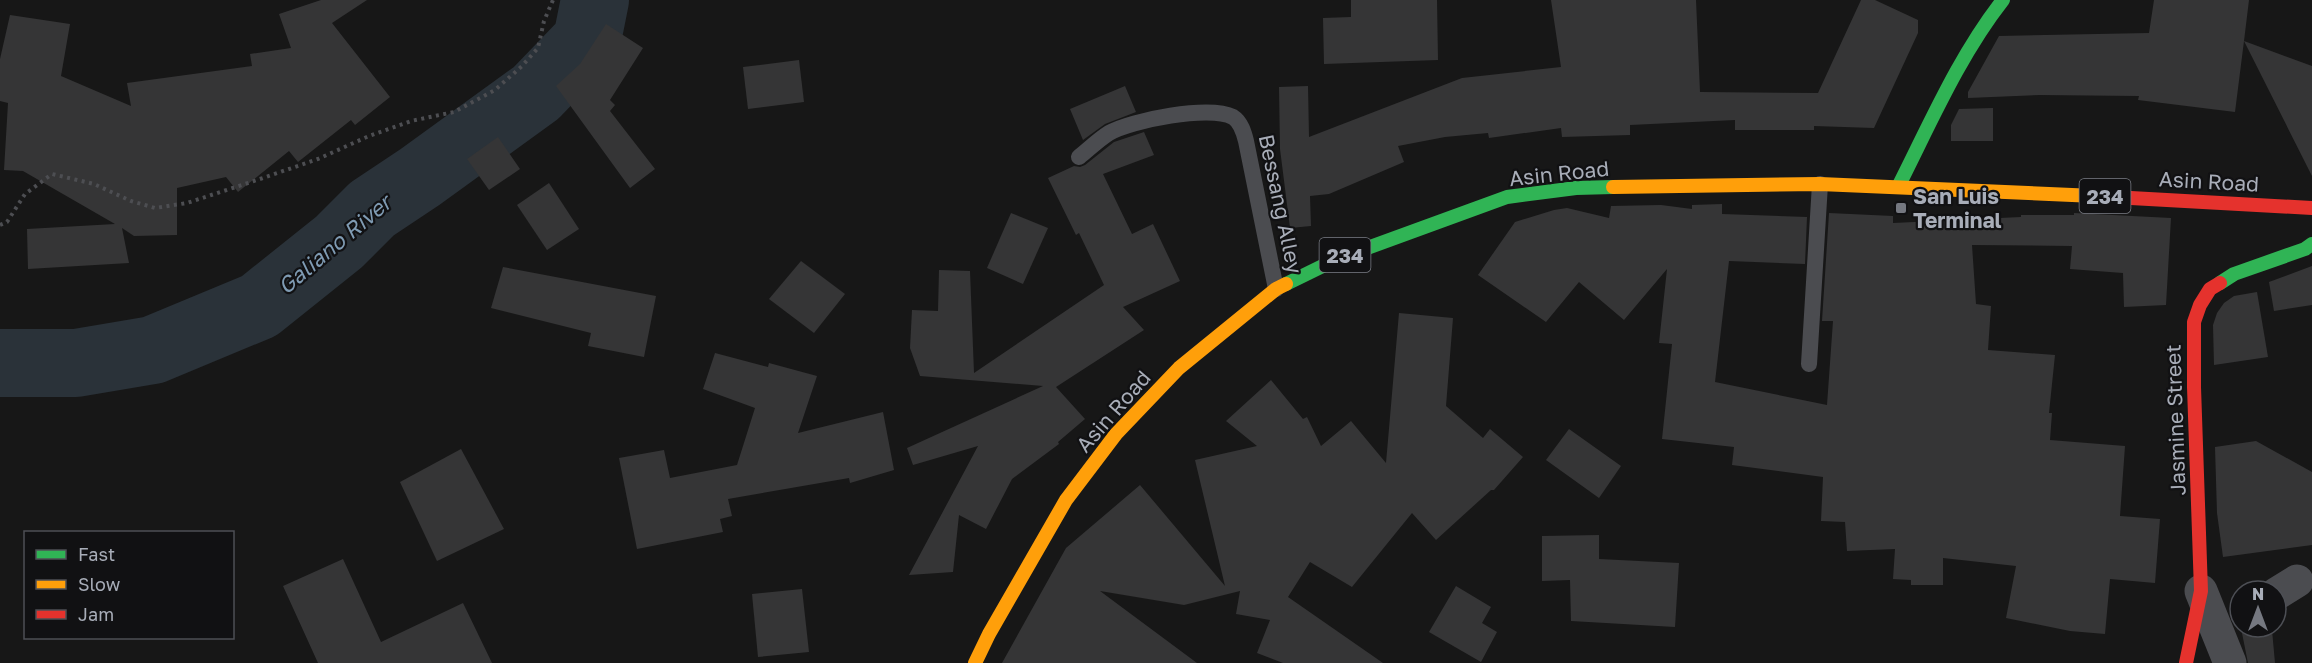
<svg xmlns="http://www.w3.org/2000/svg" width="2312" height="663" font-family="'Golos Text',sans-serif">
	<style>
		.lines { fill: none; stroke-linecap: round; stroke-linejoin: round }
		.river { stroke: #2a3239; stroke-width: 68 }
		.building { fill: #353536 }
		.path { stroke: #4d4e52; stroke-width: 4; stroke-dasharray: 3 4.5; stroke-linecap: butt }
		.lane { stroke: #4b4c50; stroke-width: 16 }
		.street { stroke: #4b4c50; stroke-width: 33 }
		.fast { stroke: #30b455; stroke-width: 14 }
		.slow { stroke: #ff9f0a; stroke-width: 14 }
		.jam { stroke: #e5322d; stroke-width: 14 }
		.poi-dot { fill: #757880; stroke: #111113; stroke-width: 2 }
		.labels { text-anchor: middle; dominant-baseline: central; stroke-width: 4.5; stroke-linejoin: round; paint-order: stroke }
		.shield { fill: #111113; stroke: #7b7e86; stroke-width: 1.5 }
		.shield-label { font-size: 20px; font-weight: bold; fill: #a8adb8 }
		.street-label { font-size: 21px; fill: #a8adb8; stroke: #111113 }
		.poi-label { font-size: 21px; font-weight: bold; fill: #a8adb8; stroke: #111113; text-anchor: start }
		.water-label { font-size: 22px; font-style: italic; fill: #7f9bb3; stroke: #111113 }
	</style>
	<rect width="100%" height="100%" fill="#171717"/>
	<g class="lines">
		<path class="river" d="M0 363H76L153 350 259 306 339 242 372 209 420 177 536 93 587 40 595 0"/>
	</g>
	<g class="building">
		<path d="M321 0H367L332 23 390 97 355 125 351 120 298 162 289 151 238 192 226 177 177 188V235L134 236 122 228 129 263 28 269 27 229 115 224 23 171 4 170 8 103 0 101V59L10 15 70 24 61 76 131 106 127 83 252 66 250 54 291 48 279 14Z"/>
		<path d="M1351 0H1437L1438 60 1324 64 1323 18 1351 17Z"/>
		<path d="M1551 0H1696L1700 92 1818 93 1861 0H1875L1918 20V33L1874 128 1814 126V130H1735V120L1630 125V135L1562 137 1561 128 1489 138 1488 133 1445 137 1398 146 1404 162 1329 194 1310 196 1311 226 1290 228 1280 149 1279 87 1308 86 1309 137 1462 78 1561 67Z"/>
		<path d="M2154 0H2249L2244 41 2312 66V176L2244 41 2235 112 2138 100 2139 96 2040 95 1968 98V92L1999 36 2149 33Z"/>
		<path d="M606 24 643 48 610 100 615 105 610 111 655 169 630 188 556 86 580 64Z"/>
		<path d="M799 60 804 102 748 109 743 67Z"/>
		<path d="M1125 86 1136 112 1105 124 1083 140 1070 109Z"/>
		<path d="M1993 108V141H1951V125L1959 109Z"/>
		<path d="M1144 132 1154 155 1103 174 1132 234 1153 224 1180 281 1123 307 1144 330 1056 387 1085 419 1058 442 1059 444 1012 479 986 529 959 515 953 572 909 575 978 446 913 465 907 448 1043 386 920 376 910 348 912 310 938 311 939 270 970 271 974 373 1104 285 1079 233 1076 235 1048 178 1074 166 1080 167 1085 165 1114 142Z"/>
		<path d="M498 137 520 169 489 190 467 159Z"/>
		<path d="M549 183 579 229 547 250 517 205Z"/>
		<path d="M1722 204V214L1807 217 1805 264 1729 261 1715 382 1827 405 1833 321H1822L1829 213 1893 216V223L2021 217V215H2074V213L2171 218 2166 305 2124 307 2123 273 2070 269 2072 246 1972 245 1976 304 1991 306 1988 350 2055 355 2049 413H2052L2050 440 2125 446 2120 516 2160 519 2155 583 2110 579 2105 634 2070 631 2006 618 2016 566 1943 558V585H1911V580L1893 579 1895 549 1847 551 1845 522 1821 521 1823 477 1732 465 1734 447 1662 439 1672 344 1659 343 1667 269 1624 320 1579 282 1546 322 1478 275 1515 222 1554 210 1567 208 1609 218 1611 206 1661 205 1692 209V205Z"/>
		<path d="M1011 213 1048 228 1023 284 987 268Z"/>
		<path d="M801 261 845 294 814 333 769 299Z"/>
		<path d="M2312 266V305L2274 311 2269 282Z"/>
		<path d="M503 267 656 296 644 357 588 346 591 333 491 308Z"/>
		<path d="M2257 292 2268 357 2214 365 2213 325 2217 313 2224 303 2234 296Z"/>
		<path d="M1399 313 1453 318 1446 406 1483 438 1490 429 1523 457 1494 490H1491L1436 540 1412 513 1352 587 1310 562 1288 597 1383 663H1283L1257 653 1270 620 1236 614 1240 591 1184 605 1100 591 1197 663H1002L1066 548 1140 485 1225 586 1195 460 1257 446 1226 421 1271 380 1303 419 1307 417 1321 446 1351 421 1386 463Z"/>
		<path d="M715 353 768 367 769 363 817 376 798 433 883 412 894 470 850 483 849 478 728 499 732 516 720 519 723 532 637 549 619 458 664 450 670 478 737 465 755 408 703 389Z"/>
		<path d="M1569 429 1621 466 1599 498 1546 460Z"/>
		<path d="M2256 441 2312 472V545L2223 557 2217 513 2215 447Z"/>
		<path d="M461 449 504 529 437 561 400 482Z"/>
		<path d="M1599 535V559L1679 563 1675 627 1571 621 1570 580 1542 581V536Z"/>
		<path d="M343 559 381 642 463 603 492 663H318L283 586Z"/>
		<path d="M1456 586 1491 607 1482 623 1497 632 1481 662 1429 632Z"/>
		<path d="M802 589 809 652 758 657 752 594Z"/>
		<path d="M2272 630 2275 663H2248L2242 633Z"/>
	</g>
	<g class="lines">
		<path class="path" d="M0 225 7 222 25 194 52 174 94 184 131 201 155 208 187 203 257 180 318 159 369 136 411 121 454 112 495 90 522 66 538 48 544 21 553 0"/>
		<g class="lane">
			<path d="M1079 157C1089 149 1098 140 1109 133 1132 120 1209 105 1233 117 1241 122 1244 133 1246 141L1276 289"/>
			<path d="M1809 364 1820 184"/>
		</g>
		<g class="street">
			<path d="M2201 591 2230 663"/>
			<path d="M2276 594 2297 581"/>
		</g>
		<g class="fast">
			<path d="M1898 187C1930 124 1959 56 2003 0"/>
			<path d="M2220 283 2234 274 2305 249 2312 244"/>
			<path d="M1286 284 1337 259 1507 197 1576 188 1613 187"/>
		</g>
		<g class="slow">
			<path d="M1613 187 1820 184 2095 196"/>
			<path d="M975 663 989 634 1066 500 1116 434 1179 368 1276 289 1286 284"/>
		</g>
		<g class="jam">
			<path d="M2095 196 2312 208"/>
			<path d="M2186 663 2201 591 2194 387V322L2200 305 2210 289 2220 283"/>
		</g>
	</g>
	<rect class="poi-dot" x="1895" y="202" width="12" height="12" rx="3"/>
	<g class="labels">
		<g class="shield">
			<rect x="2079.5" y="179" width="51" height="34" rx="4.5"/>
			<rect x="1319.5" y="238" width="51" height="34" rx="4.5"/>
		</g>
		<g class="shield-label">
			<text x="2105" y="196">234</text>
			<text x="1345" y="255">234</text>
		</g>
		<g class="street-label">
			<text transform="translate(1559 173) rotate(-6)">Asin Road</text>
			<text transform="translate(2209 181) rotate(3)">Asin Road</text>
			<text transform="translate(1281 204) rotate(78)">Bessang Alley</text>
			<text transform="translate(1113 411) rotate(-49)">Asin Road</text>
			<text transform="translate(2175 420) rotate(-92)">Jasmine Street</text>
		</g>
		<g class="poi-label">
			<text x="1913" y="196">San Luis<tspan x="1913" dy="24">Terminal</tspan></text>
		</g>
		<g class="water-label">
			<text transform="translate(334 244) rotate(-40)">Galiano River</text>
		</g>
	</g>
	<rect x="24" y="531" width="210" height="108" fill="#111113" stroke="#4d4f55" stroke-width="1.5"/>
	<rect x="36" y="550" width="30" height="9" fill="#30b455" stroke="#4d4f55" stroke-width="1.5"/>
	<text x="78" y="561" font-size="18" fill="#a8adb8">Fast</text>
	<rect x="36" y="580" width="30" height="9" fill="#ff9f0a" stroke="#4d4f55" stroke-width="1.5"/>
	<text x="78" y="591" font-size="18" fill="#a8adb8">Slow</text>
	<rect x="36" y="610" width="30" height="9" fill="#e5322d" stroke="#4d4f55" stroke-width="1.5"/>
	<text x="78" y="621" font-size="18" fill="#a8adb8">Jam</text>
	<g transform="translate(2258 609)"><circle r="28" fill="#111113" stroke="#4d4f55" stroke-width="1.5"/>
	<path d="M0-4.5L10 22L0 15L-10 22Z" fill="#757880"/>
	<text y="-9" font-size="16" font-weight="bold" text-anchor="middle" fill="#a8adb8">N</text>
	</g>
</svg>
